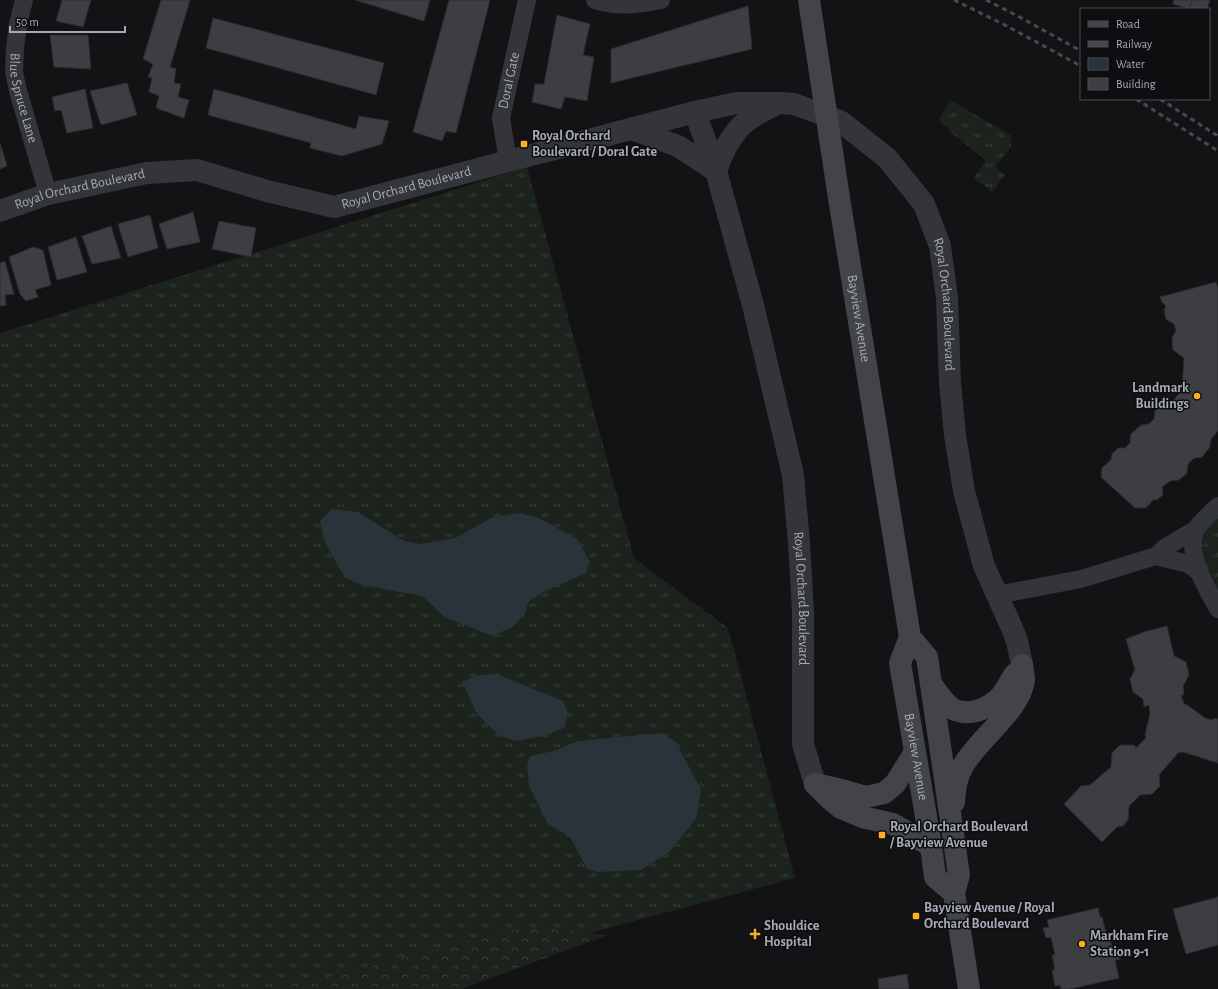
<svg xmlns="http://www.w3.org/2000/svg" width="1218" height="989" font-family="'Alegreya Sans',sans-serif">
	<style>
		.grass { fill: url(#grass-tufts) }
		.forest { fill: url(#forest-crowns) }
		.water { fill: #29333a }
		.building { fill: #3d3e42; stroke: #2d2d31 }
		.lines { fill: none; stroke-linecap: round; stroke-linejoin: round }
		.minor { stroke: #34353a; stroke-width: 18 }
		.tertiary { stroke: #34353a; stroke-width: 22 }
		.secondary { stroke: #42444a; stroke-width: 22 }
		.rail { stroke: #47494f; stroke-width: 3; stroke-dasharray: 5 4; stroke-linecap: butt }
		.secondary-bridge { stroke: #42444a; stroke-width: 22 }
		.poi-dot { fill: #fcae24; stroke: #0e0e10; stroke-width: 1.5 }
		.labels { text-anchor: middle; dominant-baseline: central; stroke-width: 3; stroke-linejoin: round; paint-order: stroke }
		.street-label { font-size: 14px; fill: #a4aab6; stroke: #0e0e10 }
		.poi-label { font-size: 14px; font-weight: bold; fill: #a4aab6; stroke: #0e0e10; text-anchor: start }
	</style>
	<defs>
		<pattern id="grass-tufts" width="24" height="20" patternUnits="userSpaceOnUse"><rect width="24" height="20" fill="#1b231c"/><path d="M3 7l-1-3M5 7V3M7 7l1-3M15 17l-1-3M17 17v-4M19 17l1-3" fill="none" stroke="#39403b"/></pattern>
		<pattern id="forest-crowns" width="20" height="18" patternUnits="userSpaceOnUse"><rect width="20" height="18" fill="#1b231c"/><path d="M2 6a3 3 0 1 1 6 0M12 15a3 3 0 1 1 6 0" fill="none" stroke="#39403b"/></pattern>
	</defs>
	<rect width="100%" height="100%" fill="#131315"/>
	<g class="grass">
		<path d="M950 100 1011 135V146L995 167 1005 175 992 192 974 178 986 160 949 131 950 129 941 123 939 119Z"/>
		<path d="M527 167 634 558 728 628 795 878 381 989H0V333Z"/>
		<path d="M1218 514V593C1209 577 1200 556 1203 537 1205 528 1212 520 1218 514Z"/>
	</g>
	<path class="forest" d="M534 927 608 935 461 989H268L285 984 327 977 497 933Z"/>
	<g class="water">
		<path d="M332 509 358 512 404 541 420 544 455 538 493 517 518 513 537 517 577 539 590 562 586 573 544 592 529 601 524 615 513 627 492 636 445 617 422 596 362 585 345 578 324 540 320 521Z"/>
		<path d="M497 674 563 701 568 713 565 727 548 735 516 741 499 735 477 714 462 682 479 675Z"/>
		<path d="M661 733 676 742 701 790 696 819 669 852 641 870 597 872 587 869 570 837 548 824 529 786 527 766 530 756 553 751 578 741Z"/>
	</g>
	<g class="building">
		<path d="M62 0H91L83 27 56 21Z"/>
		<path d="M161 0H190L170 67 176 69 174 83 181 84 178 97 189 100 184 118 156 108 159 96 149 92 152 78 148 77 153 64 143 59Z"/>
		<path d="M355 0H430L424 21Z"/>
		<path d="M449 0H490L456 133 446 131 442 141 413 132Z"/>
		<path d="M1174 0H1192L1189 9 1173 4Z"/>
		<path d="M1192 0H1210L1207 9H1189Z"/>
		<path d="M748 6 752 49 611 83V49Z"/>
		<path d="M557 15 590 24 583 55 594 57 587 101 565 97 561 109 532 102 535 84H544Z"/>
		<path d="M213 18 384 63 376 95 206 48Z"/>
		<path d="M50 35H88L91 69 54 67Z"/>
		<path d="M127 83 137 115 101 125 90 91Z"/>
		<path d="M85 89 93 128 67 133 61 110 55 111 52 97Z"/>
		<path d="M214 89 356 129 359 116 389 121 382 144 342 156 310 148 311 143 208 115Z"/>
		<path d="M0 143 7 166 0 169Z"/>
		<path d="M193 212 200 242 167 249 159 224Z"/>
		<path d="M150 215 158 248 128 257 118 224Z"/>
		<path d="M219 221 256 228 251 257 212 249Z"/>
		<path d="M111 226 121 258 92 264 82 236Z"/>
		<path d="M76 237 87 272 57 280 48 247Z"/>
		<path d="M33 247 43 250 51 285 35 290 38 297 26 301 20 294 9 257Z"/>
		<path d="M5 261 14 294 5 295 6 305 0 306V263Z"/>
		<path d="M1216 282 1218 289V431L1211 439 1210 447 1202 457 1194 458 1188 464 1187 473 1179 480 1170 481 1162 487 1163 495 1157 500H1153L1146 508H1135L1101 477 1102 468 1111 460 1112 454 1118 448H1125L1130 443 1131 434 1141 425 1149 424 1154 419 1155 411 1164 402H1172L1182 390 1184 358 1173 350 1172 338 1176 330 1174 324 1166 319 1164 310 1166 306 1162 302 1160 297Z"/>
		<path d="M1167 626 1174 656 1186 662 1189 675 1183 686 1184 695H1181L1184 704H1186L1205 718 1212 720 1215 718 1218 719V763L1183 752 1178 753 1159 775 1160 786 1152 794 1140 795 1129 806 1128 820 1123 826 1117 827 1102 842 1064 804 1081 786 1090 785 1111 767 1112 753 1120 745H1134L1136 748 1146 738 1145 735 1150 714 1149 705 1144 707 1143 699 1133 692 1130 679 1135 670 1126 639 1144 632Z"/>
		<path d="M1218 897V945L1186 954 1173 909Z"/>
		<path d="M1098 908 1100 917H1102L1108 940 1110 939 1113 950 1118 949 1120 959 1115 960 1119 978 1070 989H1061L1060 985 1055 986 1052 970H1055L1052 955H1055L1051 937 1046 938 1043 928 1049 927 1047 920Z"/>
		<path d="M907 974 909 989H879L878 979Z"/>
	</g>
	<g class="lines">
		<g class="minor">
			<path id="s1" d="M24 0 18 24 15 49 14 72 18 91 48 194"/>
			<path d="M595 0C619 7 636 5 661 0"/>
			<path id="s2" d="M508 161 501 118 527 0"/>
			<path d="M1218 506C1213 511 1197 525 1195 531 1187 557 1206 587 1218 609"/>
			<path d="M1156 556 1188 564 1199 572"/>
			<path d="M997 595 1081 579 1143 560 1156 556 1166 547 1195 530"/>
		</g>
		<g class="tertiary">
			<path id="s3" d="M695 112 716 171 753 305 793 475 799 543 803 611V744L815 784"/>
			<path d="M631 129 678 146 716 171"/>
			<path d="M716 171C721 156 729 139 740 127 749 118 766 109 777 104"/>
			<path id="s4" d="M0 211 48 194 147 173 197 170 267 191 334 207 695 112 736 103H781L794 104 840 121 887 158 924 204 940 246 947 298 950 382 955 435 964 491 984 566 1012 628 1017 641 1022 665"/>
		</g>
		<g class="secondary">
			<path id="s5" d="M839 198 910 637 927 657 959 875 954 893 969 989"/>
			<path id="s6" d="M910 637 900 663 931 846 935 877 954 893"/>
			<path d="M932 685C937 692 946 705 953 709 969 717 989 709 1001 696 1006 690 1010 681 1015 674"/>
			<path d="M815 784 830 799 841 808 862 817 893 824 931 846"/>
			<path d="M815 784 842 790 866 797 884 793 895 784 915 752"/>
			<path d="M954 802C955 789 956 777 963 766 978 739 1020 711 1024 680 1024 675 1023 670 1022 665"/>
		</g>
		<g class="rail">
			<path d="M954 0 1003 24 1081 66"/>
			<path d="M986 0 1016 15 1081 51"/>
			<path d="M1136 99 1218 151"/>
			<path d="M1160 99 1218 136"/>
		</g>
		<path class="secondary-bridge" d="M809 0 839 198"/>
	</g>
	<g class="poi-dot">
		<rect x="520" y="140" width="8" height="8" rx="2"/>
		<circle cx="1197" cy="396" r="4"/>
		<rect x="878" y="831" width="8" height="8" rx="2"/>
		<rect x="912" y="912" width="8" height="8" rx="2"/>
		<path d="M753 928h4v4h4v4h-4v4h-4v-4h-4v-4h4z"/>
		<circle cx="1082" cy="944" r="4"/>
	</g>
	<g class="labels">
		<g class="street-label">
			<text stroke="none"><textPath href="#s2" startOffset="82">Doral Gate</textPath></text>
			<text stroke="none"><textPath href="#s1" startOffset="100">Blue Spruce Lane</textPath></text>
			<text stroke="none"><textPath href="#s4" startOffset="419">Royal Orchard Boulevard</textPath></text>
			<text stroke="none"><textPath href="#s4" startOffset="83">Royal Orchard Boulevard</textPath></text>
			<text stroke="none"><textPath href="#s4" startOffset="1089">Royal Orchard Boulevard</textPath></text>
			<text stroke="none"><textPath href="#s5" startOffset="122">Bayview Avenue</textPath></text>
			<text stroke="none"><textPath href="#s3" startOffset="500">Royal Orchard Boulevard</textPath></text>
			<text stroke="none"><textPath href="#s6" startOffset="123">Bayview Avenue</textPath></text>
		</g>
		<g class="poi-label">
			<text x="532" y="136">Royal Orchard<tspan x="532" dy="16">Boulevard / Doral Gate</tspan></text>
			<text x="1189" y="388" text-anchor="end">Landmark<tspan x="1189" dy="16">Buildings</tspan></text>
			<text x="890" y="827">Royal Orchard Boulevard<tspan x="890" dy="16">/ Bayview Avenue</tspan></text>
			<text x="924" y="908">Bayview Avenue / Royal<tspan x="924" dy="16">Orchard Boulevard</tspan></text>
			<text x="764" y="926">Shouldice<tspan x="764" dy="16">Hospital</tspan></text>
			<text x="1090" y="936">Markham Fire<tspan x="1090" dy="16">Station 9-1</tspan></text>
		</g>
	</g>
	<rect x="1080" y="8" width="130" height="92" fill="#0e0e10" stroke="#4a4c52"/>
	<rect x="1088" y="21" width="20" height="6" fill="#42444a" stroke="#4a4c52"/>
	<text x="1116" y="28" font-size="12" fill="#a4aab6">Road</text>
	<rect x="1088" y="41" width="20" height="6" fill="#47494f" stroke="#4a4c52"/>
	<text x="1116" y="48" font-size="12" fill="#a4aab6">Railway</text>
	<rect x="1088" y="58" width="20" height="12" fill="#29333a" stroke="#4a4c52"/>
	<text x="1116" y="68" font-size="12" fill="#a4aab6">Water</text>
	<rect x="1088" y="78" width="20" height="12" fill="#3d3e42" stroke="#4a4c52"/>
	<text x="1116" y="88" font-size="12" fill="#a4aab6">Building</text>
	<path d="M10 26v6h115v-6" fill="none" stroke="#a4aab6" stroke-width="2"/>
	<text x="16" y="26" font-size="12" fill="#a4aab6" stroke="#0e0e10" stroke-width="3" paint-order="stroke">50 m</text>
</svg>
